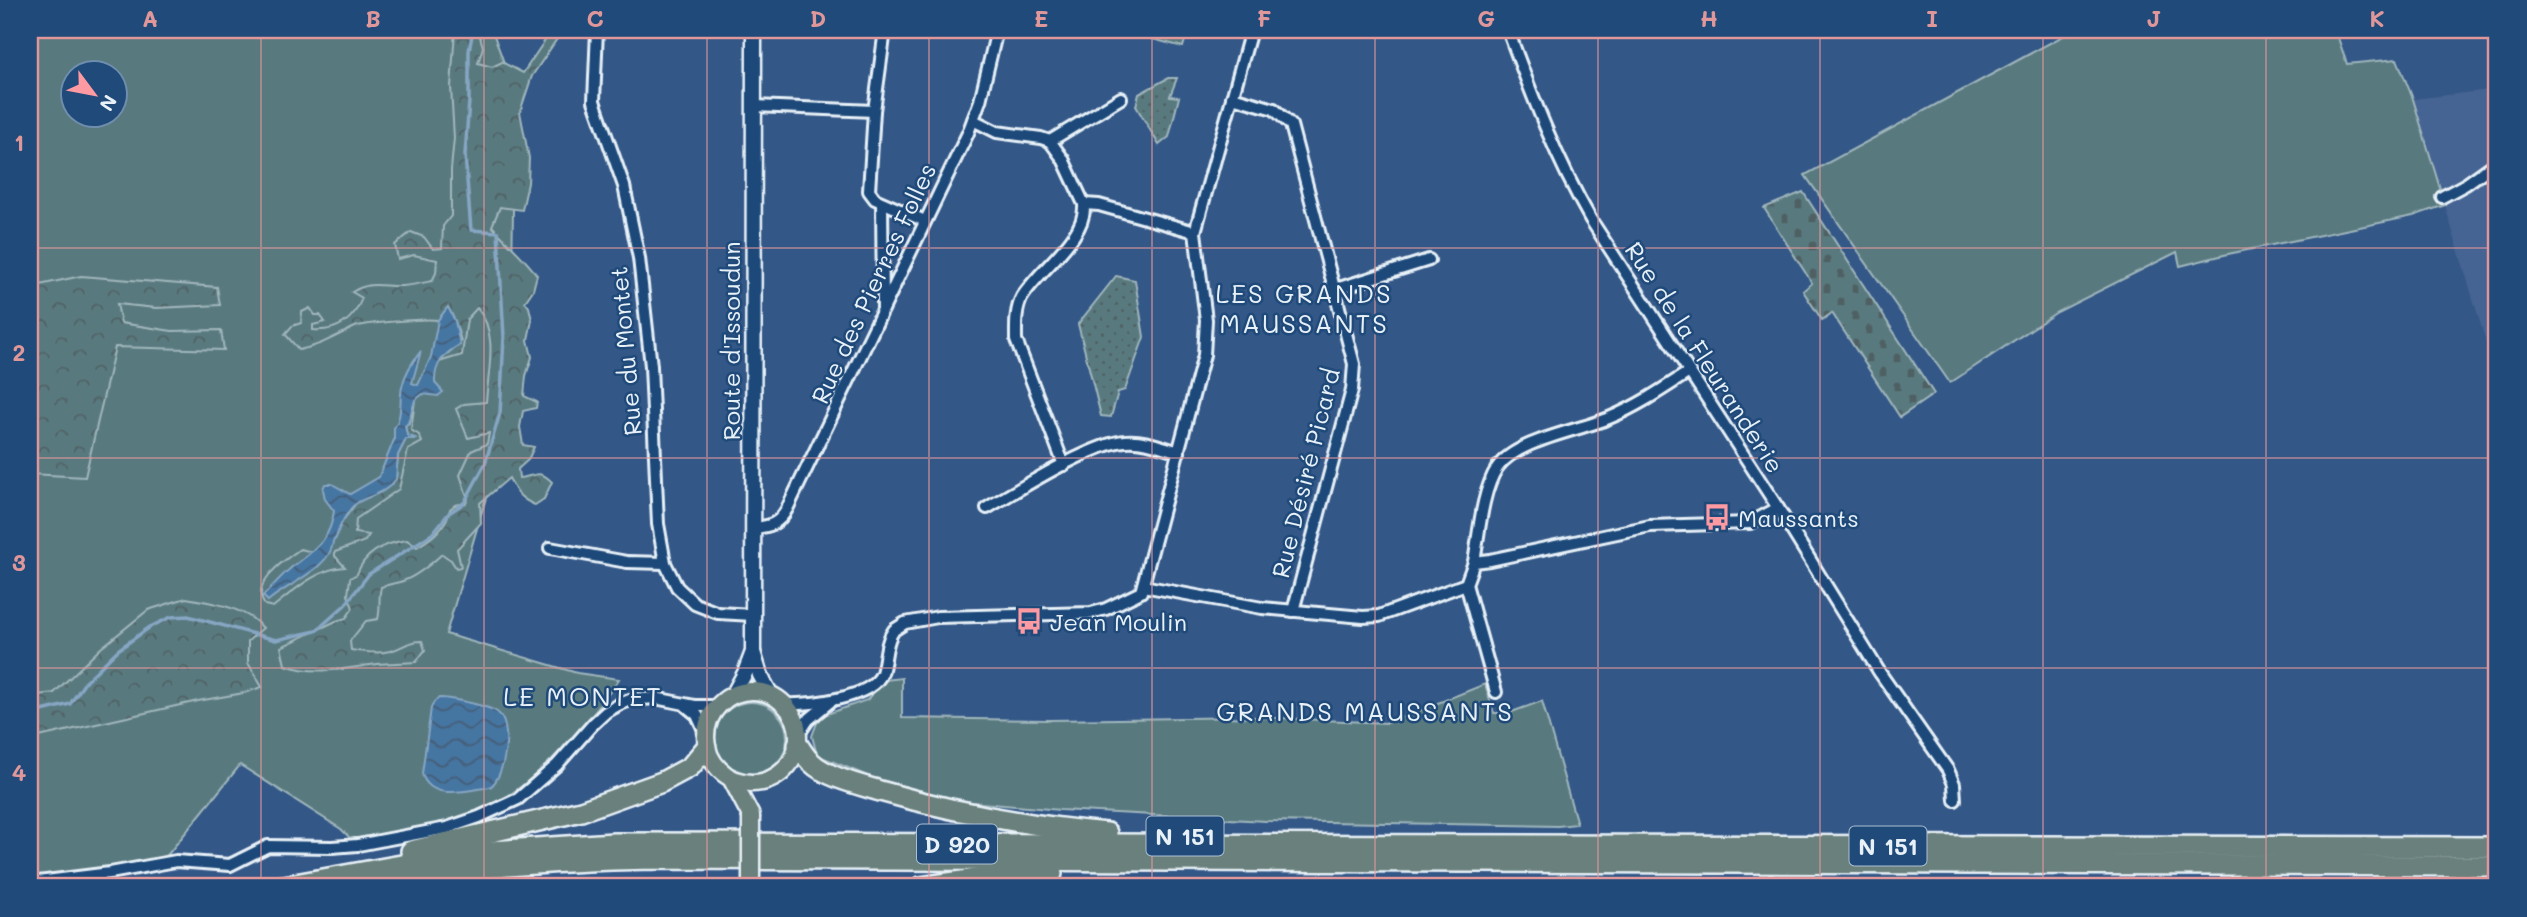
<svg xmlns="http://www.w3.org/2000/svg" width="2527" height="917" font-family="Mali,sans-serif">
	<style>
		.built { fill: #456493 }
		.green { fill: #597a7f; stroke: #a0b6bc; stroke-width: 2; fill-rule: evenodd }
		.forest { fill: url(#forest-crowns); stroke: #a0b6bc; stroke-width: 2 }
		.cemetery { fill: url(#cemetery-stones); stroke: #a0b6bc; stroke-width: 2 }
		.park { fill: url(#park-dots); stroke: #a0b6bc; stroke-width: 2 }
		.water { fill: url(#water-waves); stroke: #86a6c4; stroke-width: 2 }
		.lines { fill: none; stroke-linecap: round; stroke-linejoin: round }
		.stream { stroke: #86a6c4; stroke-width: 3.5 }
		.street-casing { stroke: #e8f1f8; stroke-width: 16 }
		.secondary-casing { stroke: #e8f1f8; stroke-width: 19 }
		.primary-casing { stroke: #e8f1f8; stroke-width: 21 }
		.highway-casing { stroke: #e8f1f8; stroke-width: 24 }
		.street { stroke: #1f4a7a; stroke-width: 10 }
		.secondary { stroke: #1f4a7a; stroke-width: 14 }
		.primary { stroke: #6a807c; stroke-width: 16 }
		.highway { stroke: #6a807c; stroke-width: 19 }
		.primary-bridge-casing { stroke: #e8f1f8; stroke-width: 21; stroke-linecap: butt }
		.primary-bridge { stroke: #6a807c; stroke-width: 16 }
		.grid { fill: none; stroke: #e0979a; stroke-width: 2; stroke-opacity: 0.55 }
		.labels { text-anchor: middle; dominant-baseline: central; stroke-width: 5; stroke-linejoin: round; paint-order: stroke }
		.shield { fill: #1f4a7a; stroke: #acbfd2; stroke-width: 2 }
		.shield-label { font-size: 23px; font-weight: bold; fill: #e8f1f8 }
		.street-label { font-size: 24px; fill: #e8f1f8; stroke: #1f4a7a }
		.poi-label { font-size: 24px; fill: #e8f1f8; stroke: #1f4a7a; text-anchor: start }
		.neighbourhood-label { font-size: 26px; letter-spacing: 2px; fill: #e8f1f8; stroke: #1f4a7a }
		.neatline { fill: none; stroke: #e0979a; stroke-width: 2.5 }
		.grid-label { font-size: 23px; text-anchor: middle; font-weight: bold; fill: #e0979a }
	</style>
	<defs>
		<pattern id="forest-crowns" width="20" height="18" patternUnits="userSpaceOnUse" patternTransform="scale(1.75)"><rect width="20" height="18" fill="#597a7f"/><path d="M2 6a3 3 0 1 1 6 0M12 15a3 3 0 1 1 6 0" fill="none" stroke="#506164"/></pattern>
		<pattern id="cemetery-stones" width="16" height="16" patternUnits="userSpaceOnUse" patternTransform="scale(1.75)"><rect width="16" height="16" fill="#597a7f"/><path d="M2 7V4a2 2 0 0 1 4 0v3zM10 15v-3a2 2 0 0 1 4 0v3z" fill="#506164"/></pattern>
		<pattern id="park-dots" width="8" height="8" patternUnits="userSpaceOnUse" patternTransform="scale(1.75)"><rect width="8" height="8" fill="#597a7f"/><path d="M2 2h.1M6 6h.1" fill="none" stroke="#506164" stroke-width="1.8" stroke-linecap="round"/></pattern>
		<pattern id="water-waves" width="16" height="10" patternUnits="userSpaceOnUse" patternTransform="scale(1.75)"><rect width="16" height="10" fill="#4474a1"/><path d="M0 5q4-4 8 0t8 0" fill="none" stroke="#455e76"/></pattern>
	</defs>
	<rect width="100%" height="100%" fill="#335787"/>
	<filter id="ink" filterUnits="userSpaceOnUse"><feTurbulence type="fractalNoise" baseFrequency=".0143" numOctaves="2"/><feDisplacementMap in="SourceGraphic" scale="14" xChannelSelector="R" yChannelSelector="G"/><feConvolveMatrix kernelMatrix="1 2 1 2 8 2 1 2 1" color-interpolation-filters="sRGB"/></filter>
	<g filter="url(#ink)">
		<path class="built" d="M2497 89V379L2413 99Z"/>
		<g class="green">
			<path d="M30 30H492L515 93 511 330 498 457 446 634 577 673 619 679C591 721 540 779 496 803 458 823 394 833 351 839L341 829 240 765 157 868 74 887H30ZM74 74H116V116H74Z"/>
			<path d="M2074 30H2306L2336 32 2347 64 2397 59 2413 99 2445 205 2413 216 2228 254 2180 266 2177 252 2057 312 1950 383 1805 175Z"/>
			<path d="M902 678V718L1050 720 1254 717 1388 723 1485 684 1494 713H1509L1542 701 1577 824 1558 826 1266 821 1060 810 959 801 870 777 817 755 812 736 817 723 824 715 867 700 885 680Z"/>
			<circle cx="751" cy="738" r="36"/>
		</g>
		<g class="forest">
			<path d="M455 30H478L483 47 478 63 492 67 502 62 523 73 552 30H563L532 76 520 112 529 158 528 183 522 210 500 207 492 226C507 243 524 257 537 275L533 290 525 302 529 307 532 320 528 340 532 357 526 376 524 396 537 402 536 408 523 411 520 427 523 445 534 447 528 460 518 469 519 478C534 477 539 468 552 482L544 499 535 505C520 499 516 492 509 478L480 503 481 523 457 549 461 567 456 568 451 560 442 554C431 564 417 576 403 581 397 583 389 584 381 587 378 598 381 607 378 619L366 621 350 641 351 650C364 652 377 654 390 651 404 648 406 641 422 641L425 650 416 662C403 663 390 663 377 664 346 668 316 676 285 665L281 647 336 621 346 618 353 608 348 595 350 578 357 574C365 552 385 543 407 540L417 547C431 539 447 526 450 509L455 505 466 503 468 499 460 475 471 451 487 444 489 433 468 438 456 409 464 404 486 402C488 372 499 332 477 308L467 319 462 355 439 362 461 341 455 321 448 307 438 320C425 318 366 323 355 327 336 336 320 346 299 350L285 334 292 326 301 323 302 312 310 308 315 315H320L325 322 313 325V330C337 332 354 320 362 298L352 292C372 280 382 287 403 286 413 285 422 283 432 281L436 273 437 260 414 255 398 259 395 245 411 232 424 237 433 249 442 248 443 226 451 216V170L454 138 451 87Z"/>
			<path d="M81 276 217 287 220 305 156 308 117 304 121 323 172 331 221 330 224 350 115 347 85 477 30 474V285L35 286Z"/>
			<path d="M415 400 411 430 419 435 422 442 408 450 399 489 356 519 355 533 369 535 365 541 335 552V556L345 567C318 568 293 591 273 607L265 605C249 584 284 560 300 549L313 552 291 568 263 596 268 600 280 590 295 583 336 538 338 527 357 502 396 479 398 455 406 439H416L407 435 405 425 409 423Z"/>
			<path d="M186 598C213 603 245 607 263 628L248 641V663L262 687 244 693 198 701 30 739V696L54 693 101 648 148 610Z"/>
		</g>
		<path class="cemetery" d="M1803 192 1934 394 1900 417 1832 313 1822 320 1803 291 1812 283 1764 208Z"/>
		<g class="park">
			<path d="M1118 30H1188L1183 47Z"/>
			<path d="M1168 78H1177L1170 96 1179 97 1169 137 1159 145 1136 106 1139 94Z"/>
			<path d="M1116 276 1135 280 1144 337 1125 390 1118 392 1111 417 1101 416 1078 324Z"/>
		</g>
		<g class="water">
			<path d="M448 307 455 321 460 345C444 353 434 364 435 383L443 392 438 396 423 394 415 400 408 423 405 426 407 435 417 439H406L398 455 396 479C385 495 369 495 357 503 348 508 338 529 336 538L333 541C332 568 287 584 268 601L263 596C272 587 281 576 291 568 314 550 330 542 334 511L325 499 323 489 325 484H332L350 494 379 477 394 440V428C403 416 399 401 402 387 405 373 412 362 421 351L412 383 418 385 431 357 438 320Z"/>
			<path d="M439 698C452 698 488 706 497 712 514 724 505 777 490 787 468 790 431 802 422 774L431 708 434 702Z"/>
		</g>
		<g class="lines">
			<path class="stream" d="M30 714 70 704 86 681 118 650 150 627 171 617 188 616 276 640 316 631 345 605 369 574 432 534 449 513 464 503 485 464 500 413 504 337 498 232 471 230 465 155 469 101V51L473 30"/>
			<defs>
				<g id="street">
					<path d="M597 30 594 101 624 186 639 258 651 366 658 524 665 563 677 587 695 604 718 613 753 615"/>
					<path d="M885 30 874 111 869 191 875 199 925 221"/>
					<path d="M1508 30C1532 96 1556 159 1591 220L1778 508 1880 673 1948 770 1954 784 1955 800"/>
					<path d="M1232 97 1274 109 1291 125 1354 364 1352 390 1293 611"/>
					<path d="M755 106 874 111"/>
					<path d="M973 120 997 132 1041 138 1050 141 1063 159 1084 204 1099 205 1195 232"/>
					<path d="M1050 141 1121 98"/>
					<path d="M2442 197 2466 184 2497 162"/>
					<path d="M882 203 883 309"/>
					<path d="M1336 289 1429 260"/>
					<path d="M1064 465 1016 340C1016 326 1015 310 1022 297 1039 269 1087 238 1084 204"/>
					<path d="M987 508C1018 490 1093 443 1125 441 1143 439 1162 447 1179 452"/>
					<path d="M753 528C769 527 779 524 787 509L968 133 980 101 997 30"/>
					<path d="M550 548 627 562 665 563"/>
					<path d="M1474 562C1479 534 1482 491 1497 468 1516 440 1578 431 1609 418 1638 406 1663 389 1689 372"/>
					<path d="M1466 584 1496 692"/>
					<path d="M1143 586 1262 608 1363 617 1379 616 1466 584 1474 562 1490 560 1650 526 1750 523 1778 508"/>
					<path d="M784 704C808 705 872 699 882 673 886 660 885 647 891 635L894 630 905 623 938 617 1091 613 1106 609 1141 592 1204 355 1206 320 1195 232 1251 30"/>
					<path d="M686 706 697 715 705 732"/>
					<path d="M798 735 808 720 831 701"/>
					<path d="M30 883 110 873 176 861 230 865 268 846 332 847 358 845 447 828 479 817 518 799 557 765 593 724 606 712 620 704 630 700 655 698 695 706H718"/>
				</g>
				<g id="secondary">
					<path d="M753 652 760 675 771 695"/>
					<path d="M733 695 745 673 753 652 754 30"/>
				</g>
				<g id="primary">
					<circle cx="752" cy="737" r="46"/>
					<path d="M732 780 751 816"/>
				</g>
				<g id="highway">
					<path d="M798 745C802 751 806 758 811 762 826 777 860 785 880 791 957 813 1027 826 1107 833"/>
					<path d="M411 851 581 811 662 782 690 767 706 748"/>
					<path d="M278 887 474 852 614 843 2497 847"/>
					<path d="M356 887C455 867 554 861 654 859L2497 866"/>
					<path d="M921 887 990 877 1052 874"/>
				</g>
			</defs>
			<use href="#street" class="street-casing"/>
			<use href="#secondary" class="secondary-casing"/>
			<use href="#primary" class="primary-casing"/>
			<use href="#highway" class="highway-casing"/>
			<use href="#street" class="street"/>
			<use href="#secondary" class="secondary"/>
			<use href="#primary" class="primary"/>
			<use href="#highway" class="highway"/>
			<defs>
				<path id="primary-bridge" d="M751 887V816"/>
			</defs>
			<use href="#primary-bridge" class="primary-bridge-casing"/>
			<use href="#primary-bridge" class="primary-bridge"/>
		</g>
	</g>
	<path class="grid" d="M261 30V887M484 30V887M707 30V887M929 30V887M1152 30V887M1375 30V887M1598 30V887M1820 30V887M2043 30V887M2266 30V887M30 248H2497M30 458H2497M30 668H2497"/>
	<defs>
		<symbol id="bus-bare" viewBox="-9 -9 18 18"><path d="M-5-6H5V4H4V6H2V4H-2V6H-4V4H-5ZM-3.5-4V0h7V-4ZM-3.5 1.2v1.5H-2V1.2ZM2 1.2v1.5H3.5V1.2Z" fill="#ff9aa2" stroke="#1f4a7a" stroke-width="2.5" paint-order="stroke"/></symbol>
	</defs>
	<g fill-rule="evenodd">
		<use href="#bus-bare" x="1698" y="498" width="38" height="38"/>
		<use href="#bus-bare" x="1010" y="602" width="38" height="38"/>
	</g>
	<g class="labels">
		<g class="shield">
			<rect x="1146.5" y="816.5" width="77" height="39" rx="5"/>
			<rect x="917" y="824.5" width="80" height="39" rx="5"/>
			<rect x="1849.5" y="826.5" width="77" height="39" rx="5"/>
		</g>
		<g class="shield-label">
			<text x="1185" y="836">N 151</text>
			<text x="957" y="844">D 920</text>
			<text x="1888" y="846">N 151</text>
		</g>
		<g class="street-label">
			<text transform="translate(873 283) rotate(-65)">Rue des Pierres Folles</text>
			<text transform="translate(730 341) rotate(-90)">Route d'Issoudun</text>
			<text transform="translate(625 351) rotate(-95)">Rue du Montet</text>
			<text transform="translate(1705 357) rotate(57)">Rue de la Fleuranderie</text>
			<text transform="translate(1305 473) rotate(-76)">Rue Désiré Picard</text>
		</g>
		<g class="poi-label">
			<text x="1738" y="517">Maussants</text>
			<text x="1050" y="621">Jean Moulin</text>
		</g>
		<g class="neighbourhood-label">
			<text x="1304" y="293">LES GRANDS<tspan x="1304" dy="30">MAUSSANTS</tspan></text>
			<text x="583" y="696">LE MONTET</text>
			<text x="1365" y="711">GRANDS MAUSSANTS</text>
		</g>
	</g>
	<rect width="2527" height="917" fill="none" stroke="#1f4a7a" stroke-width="77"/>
	<g transform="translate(94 94) rotate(122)"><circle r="33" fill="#1f4a7a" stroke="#6f8dac" stroke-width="2"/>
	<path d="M0-5L12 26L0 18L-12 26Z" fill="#ff9aa2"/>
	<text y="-10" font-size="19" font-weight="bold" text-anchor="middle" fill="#e8f1f8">N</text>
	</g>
	<rect x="38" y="38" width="2450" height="840" class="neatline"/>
	<g class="grid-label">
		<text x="150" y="27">A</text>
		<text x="373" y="27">B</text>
		<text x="595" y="27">C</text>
		<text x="818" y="27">D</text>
		<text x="1041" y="27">E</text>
		<text x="1264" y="27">F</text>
		<text x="1486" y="27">G</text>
		<text x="1709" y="27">H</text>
		<text x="1932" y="27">I</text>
		<text x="2154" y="27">J</text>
		<text x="2377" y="27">K</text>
		<text x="19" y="151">1</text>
		<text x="19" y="361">2</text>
		<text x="19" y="571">3</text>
		<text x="19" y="781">4</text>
	</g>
</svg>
